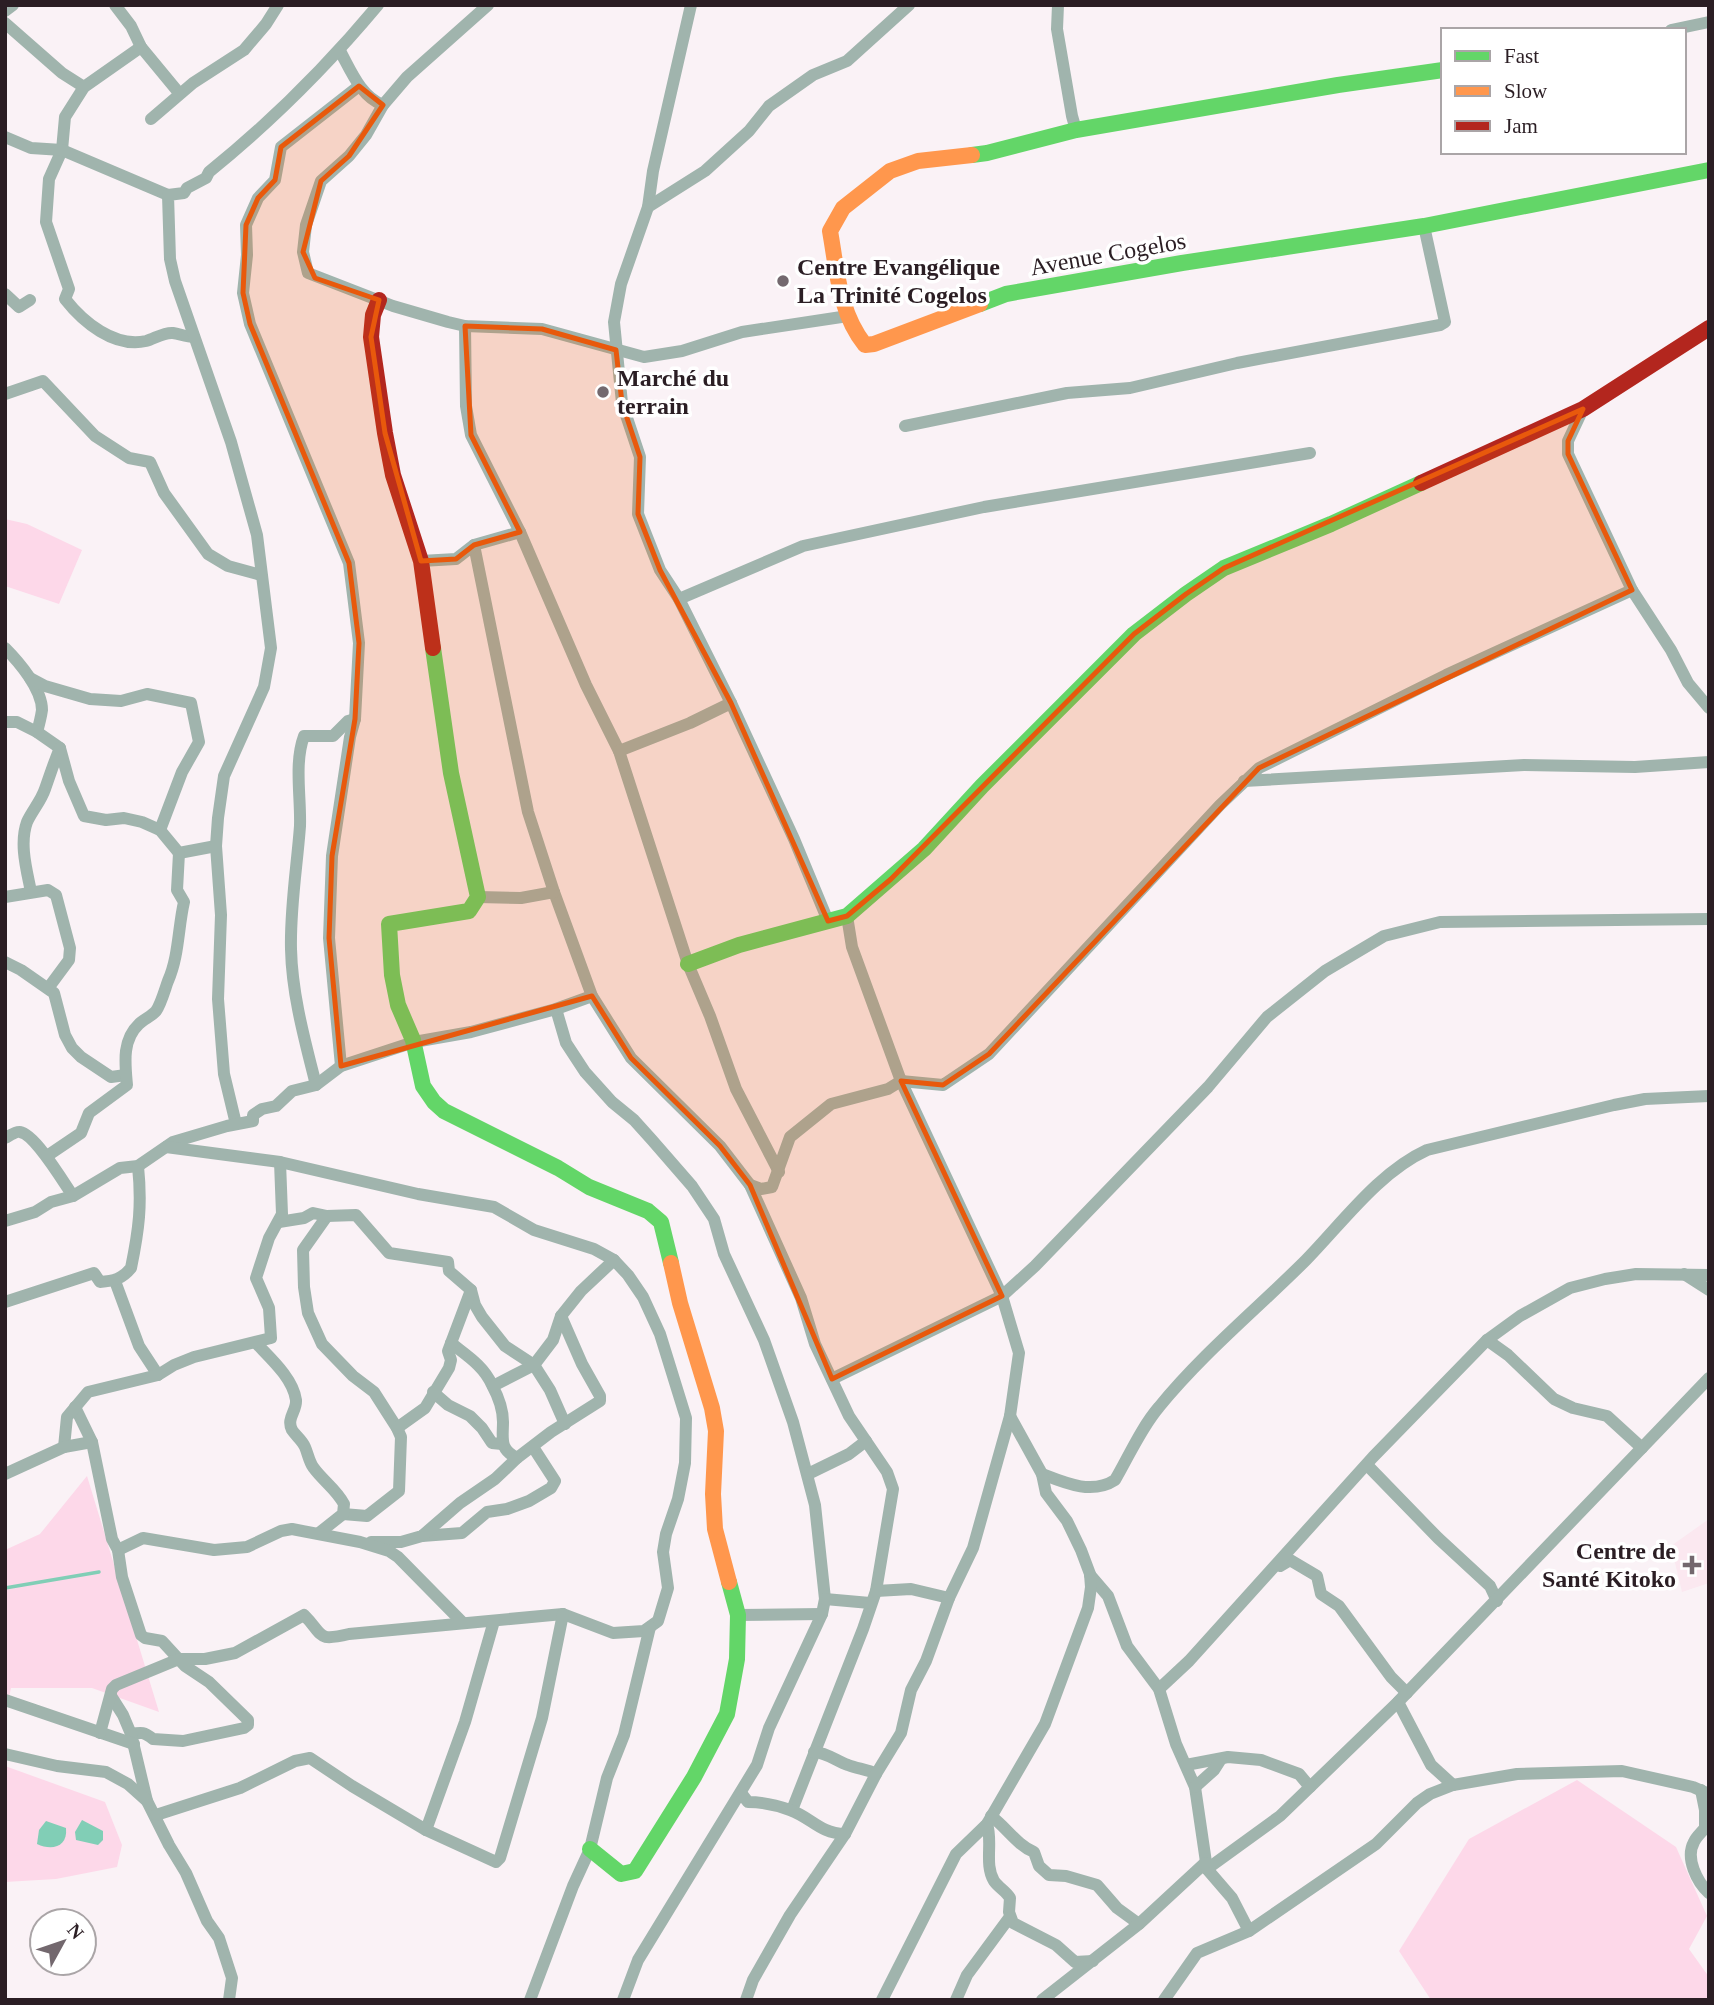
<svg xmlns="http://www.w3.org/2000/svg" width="1714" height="2005" font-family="Georgia,serif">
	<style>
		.built { fill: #fbe8f0 }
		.green { fill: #fdd8e9 }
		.water { fill: #81ceb6 }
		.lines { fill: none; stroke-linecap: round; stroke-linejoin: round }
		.stream { stroke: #81ceb6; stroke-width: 3.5 }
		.street { stroke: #a0b4ad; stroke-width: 12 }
		.fast { stroke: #63d668; stroke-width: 16 }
		.slow { stroke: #ff974d; stroke-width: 16 }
		.jam { stroke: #b3261e; stroke-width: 16 }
		.marked { fill: #e8590c; fill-opacity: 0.2; stroke: #e8590c; stroke-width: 5; stroke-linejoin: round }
		.poi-dot { fill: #73686e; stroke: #fff; stroke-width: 2.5 }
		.labels { text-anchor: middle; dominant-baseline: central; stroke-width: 7; stroke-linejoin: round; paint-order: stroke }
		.street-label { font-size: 24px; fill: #2b1e24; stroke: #fff }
		.poi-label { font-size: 24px; font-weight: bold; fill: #2b1e24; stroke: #fff; text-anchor: start }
	</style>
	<rect width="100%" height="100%" fill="#faf2f6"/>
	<path class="built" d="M1709 1519V1583L1682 1592 1671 1546Z"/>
	<g class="green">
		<path d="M5 519 27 524 82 550 59 604 5 586Z"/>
		<path d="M87 1476 159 1712 92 1688H11L5 1716V1550L40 1534Z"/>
		<path d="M5 1766 105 1802 122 1845 117 1867 56 1879 5 1882Z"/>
		<path d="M1577 1780 1676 1847 1707 1916 1689 1949 1709 1977V2000H1431L1399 1951 1469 1839Z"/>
	</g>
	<g class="water">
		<path d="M82 1820 103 1831V1840L98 1845 76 1840 75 1832Z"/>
		<path d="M46 1821 66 1828C68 1847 52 1851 37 1844L39 1830Z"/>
	</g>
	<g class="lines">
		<path class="stream" d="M5 1588 99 1572"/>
		<g class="street">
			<path d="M115 5 131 26 141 47 179 93"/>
			<path d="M488 5 407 77 383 105 366 135 349 156 321 181 306 225 303 252 308 273 393 306 448 322 465 326 542 329 644 357 682 351 742 332 848 316"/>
			<path d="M691 5 653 171 648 207 621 284 614 322 622 403 640 457 638 514 660 570 679 599 731 703 794 839 828 921"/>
			<path d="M1058 5 1057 29 1072 116 1076 130"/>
			<path d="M5 11 13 5"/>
			<path d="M5 23 62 73 84 87"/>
			<path d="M1671 30 1709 22"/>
			<path d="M141 47 84 87 65 117 62 150 49 179 46 222 69 289 65 299C83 322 114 348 146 341 154 339 164 332 173 333 180 334 186 337 194 337"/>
			<path d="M340 51C351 71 361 97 383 105"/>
			<path d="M151 119 193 83 244 50 266 24 278 5"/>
			<path d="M5 137 31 148 62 150 168 195"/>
			<path d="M648 207 705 171 749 131 769 106 813 75 847 61 909 5"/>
			<path d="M5 294 19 307 30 300"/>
			<path d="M465 326 466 406 471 435 520 532 586 685 619 751 688 964 710 1016 736 1089 779 1172"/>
			<path d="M5 394 43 381 95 436 129 458 150 462 164 493 208 554 228 566 261 575"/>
			<path d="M1583 409 1568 441V454L1632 590 1671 650 1688 683 1709 708"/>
			<path d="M905 426 1067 393 1130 388 1237 363 1440 325 1445 322 1424 226"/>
			<path d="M474 545 528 812 554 892 592 996 631 1058 720 1146 750 1185 801 1298 815 1344 849 1416 887 1472 893 1489 876 1591 863 1629 792 1810"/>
			<path d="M421 561 456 559 474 545 520 532"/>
			<path d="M679 599 803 546 984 507 1310 453"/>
			<path d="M5 648C19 662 42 689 42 710 41 717 39 725 37 732"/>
			<path d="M30 678 45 686 90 699 121 701 147 694 191 703 199 742 182 772 160 830"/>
			<path d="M5 722H17L37 732 60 748 69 781 84 816 106 820 124 818 142 822 160 830 179 853 216 846"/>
			<path d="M619 751 690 723 731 703"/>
			<path d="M1244 781 1524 765 1635 767 1709 762"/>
			<path d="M31 892C27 871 19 844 27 822 32 811 41 801 45 789 50 775 54 762 60 748"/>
			<path d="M5 897 48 890 56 895 70 948 69 960 49 987"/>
			<path d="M478 897 521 898 554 892"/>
			<path d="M5 962 21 970 54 993 65 1035 72 1048 81 1057 111 1077 126 1075"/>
			<path d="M556 1009 566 1043 585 1072 612 1102 634 1120 652 1140 692 1186 714 1219 724 1254 764 1340 793 1422 815 1505 825 1599 822 1614 769 1728 757 1765 638 1960 623 2000"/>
			<path d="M341 1066 329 938 332 856 350 737 355 719 359 643 349 563 250 324 243 293 247 255 246 225 258 198 275 180 281 147 359 86"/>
			<path d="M316 1085C305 1041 292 995 291 949 290 907 297 867 300 826 301 797 294 763 304 736H333L348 721 355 719"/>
			<path d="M236 1124 224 1074 218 999 221 915 216 846 218 818 224 776 264 687 271 648 257 535 231 442 175 281 170 259 168 195 184 193 187 188 206 178 209 172C271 122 327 66 378 5"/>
			<path d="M5 1138C9 1136 16 1131 20 1132 35 1134 64 1183 73 1196"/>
			<path d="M47 1156 81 1133 89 1113 127 1085C125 1063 122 1040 139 1024 144 1019 152 1016 156 1011 161 1004 165 989 168 981 179 956 178 928 184 902L177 890 179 853"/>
			<path d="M750 1185 761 1189 772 1187 790 1137 831 1104 888 1089 901 1081 943 1085 989 1054 1220 805 1259 768 1446 675 1632 590"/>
			<path d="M327 1216 303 1250 304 1287 308 1313 322 1344 353 1376 374 1392 397 1428 401 1437 399 1491 367 1516 343 1514"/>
			<path d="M5 1221 35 1212 51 1202 73 1196 120 1168 138 1166 173 1142 227 1126 253 1121V1115L262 1109 276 1106 292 1091 316 1085 341 1066 350 1063 414 1042 471 1032 556 1009 592 996"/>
			<path d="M279 1222 304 1218 313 1213 327 1216 356 1215 389 1253 448 1262 449 1271 471 1290 475 1305 482 1317 505 1346 534 1365 550 1390 565 1424"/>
			<path d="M1684 1274 1709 1290"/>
			<path d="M115 1281 139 1346 158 1375"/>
			<path d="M5 1302 94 1273 100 1282C114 1281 122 1279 131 1268 139 1229 142 1205 138 1166"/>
			<path d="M1487 1340 1508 1355 1554 1399 1573 1408 1607 1416 1642 1448"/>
			<path d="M256 1343C270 1358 293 1378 296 1400 297 1411 286 1418 292 1430 296 1436 302 1440 305 1447 308 1454 309 1461 313 1467 323 1481 336 1489 344 1504L343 1514 319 1533"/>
			<path d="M451 1343C466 1355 484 1366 492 1385 498 1396 503 1409 503 1422 503 1439 499 1449 517 1458"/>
			<path d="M832 1379 1002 1296 1035 1266 1208 1087 1267 1017 1325 971 1384 936 1440 922 1709 919"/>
			<path d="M493 1386 534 1365 553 1340 561 1316 581 1291 614 1260"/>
			<path d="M433 1392 448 1405 470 1416 482 1428 492 1443 502 1444"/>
			<path d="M75 1407 92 1442 112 1539 118 1550 122 1577 141 1635 145 1638 162 1641 185 1666 209 1682 248 1720V1725L244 1728 183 1741 153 1739C144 1732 142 1732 131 1734"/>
			<path d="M397 1428 425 1408 449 1368 451 1360 448 1351 471 1290"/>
			<path d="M64 1447 67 1417 88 1392 158 1375 174 1365 194 1357 271 1338 269 1308 256 1278 269 1238 282 1214 280 1162"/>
			<path d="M1368 1466 1438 1538 1490 1586 1497 1601"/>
			<path d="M5 1474 64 1447 92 1442"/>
			<path d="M808 1474 849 1454 866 1441"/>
			<path d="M1042 1474C1065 1483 1092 1495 1115 1480 1129 1456 1141 1428 1159 1407 1203 1353 1257 1309 1306 1260 1343 1222 1379 1172 1427 1150L1614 1105 1645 1099 1709 1096"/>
			<path d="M422 1536 462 1533 487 1512 507 1509 529 1501 551 1488 555 1481 533 1447"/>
			<path d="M371 1542H401L422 1536 460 1503 495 1479 517 1458 551 1432 600 1401V1396L582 1364 561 1316"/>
			<path d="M118 1550 143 1538 214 1550 247 1547 281 1531 292 1529 360 1542 389 1551 398 1557 463 1623"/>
			<path d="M1280 1566 1290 1560 1317 1576 1321 1594 1339 1606 1391 1677 1407 1693"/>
			<path d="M1090 1575 1108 1596 1127 1646 1159 1689 1176 1744 1195 1787 1207 1869 1232 1898 1249 1931"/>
			<path d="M876 1591 911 1589 949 1598"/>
			<path d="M825 1599 870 1603"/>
			<path d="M738 1615 822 1614"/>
			<path d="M1159 1689 1189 1661 1373 1457 1487 1340 1520 1316 1570 1288 1605 1279 1636 1274 1709 1275"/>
			<path d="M111 1696 123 1715 131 1734 147 1801 169 1845 186 1873 207 1921 219 1938 232 1978 229 2000"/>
			<path d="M5 1700 134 1744"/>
			<path d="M1398 1702 1431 1765 1453 1785"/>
			<path d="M100 1733 112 1689 116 1685 179 1659H205L235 1653 304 1615C324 1635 316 1642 349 1634L563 1614 613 1633 644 1631 658 1621 668 1588 663 1552 666 1534 678 1499 685 1463 686 1418 660 1334 643 1297 628 1275 614 1260 594 1249 534 1230 494 1207 418 1194 280 1162 166 1147"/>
			<path d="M814 1752C828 1753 836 1761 848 1765 858 1769 867 1769 876 1774"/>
			<path d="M5 1754 57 1766 106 1772 128 1784 147 1801"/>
			<path d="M1186 1765 1228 1757 1261 1760 1299 1774 1310 1787"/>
			<path d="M1195 1787 1214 1770 1221 1759"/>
			<path d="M1701 1790 1705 1810V1828C1701 1833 1696 1837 1694 1842 1685 1858 1697 1882 1709 1893"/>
			<path d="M741 1793 748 1802C763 1802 776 1805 790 1810 812 1818 819 1833 845 1834"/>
			<path d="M156 1815 240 1788 295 1761 310 1758 352 1786 426 1830 496 1862 500 1858 542 1718 563 1614"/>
			<path d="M991 1816C1007 1828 1017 1845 1034 1852L1039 1866 1049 1875 1066 1876 1097 1885 1117 1908 1139 1924"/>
			<path d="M987 1824C993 1842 984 1864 994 1881 999 1888 1006 1891 1010 1898L1009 1912 1013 1923 1056 1945 1075 1962 1093 1961"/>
			<path d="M426 1830 465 1722 494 1621"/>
			<path d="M1207 1869 1280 1816 1398 1702 1709 1378"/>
			<path d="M530 2000 573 1886 590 1849 607 1778 624 1735 650 1627"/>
			<path d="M746 2000 753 1980 790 1915 845 1834 876 1774 901 1733 911 1690 926 1661 949 1598 973 1548 1010 1416 1019 1353 1002 1296 901 1081 852 947 847 916"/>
			<path d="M882 2000 956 1854 987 1824 1045 1724 1088 1608 1091 1587 1090 1574 1081 1550 1067 1521 1046 1493 1042 1474 1010 1416"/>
			<path d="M956 2000 967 1975 1009 1918"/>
			<path d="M1042 2000 1139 1924 1205 1863"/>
			<path d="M1164 2000 1197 1953 1249 1931 1376 1844 1417 1803 1430 1794 1453 1785 1517 1774 1622 1771 1693 1787 1709 1794"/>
		</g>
		<g class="fast">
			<path d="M972 155 987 153 1076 130 1338 85 1443 70"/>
			<path d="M980 304 1006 294 1182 263 1424 226 1709 170"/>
			<path d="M433 648 451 773 478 897 469 911 389 924 392 975 398 1005 413 1040 423 1086 434 1102 444 1111 558 1168 589 1187 648 1211 661 1222 671 1263"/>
			<path d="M688 964 739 945 847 916 924 849 982 786 1134 634 1186 594 1224 568 1331 524 1421 483"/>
			<path d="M590 1849 621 1874 635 1871 694 1777 727 1714 737 1659 738 1615 729 1582"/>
		</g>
		<g class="slow">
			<path d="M972 155 918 161 890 171 843 208 830 231C837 270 839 313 865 345L874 344 980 304"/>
			<path d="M671 1263 680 1303 712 1408 716 1431 713 1494 715 1529 729 1582"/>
		</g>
		<g class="jam">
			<path d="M379 300 373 315 371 337 385 433 393 475 421 561 433 648"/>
			<path d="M1421 483 1583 409 1709 328"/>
		</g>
	</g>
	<path class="marked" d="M359 86 383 105 349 156 321 181 303 252 315 278 379 300 371 337 385 433 421 561 456 559 474 545 520 532 471 435 465 326 542 329 616 350 622 403 640 457 638 514 660 570 731 703 828 921 847 916 891 879 1134 634 1186 594 1224 568 1583 409 1568 441V454L1632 590 1259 768 989 1054 943 1085 901 1081 1002 1296 832 1379 750 1185 720 1146 631 1058 592 996 341 1066 329 938 332 856 355 719 359 643 349 563 250 324 243 293 246 225 258 198 275 180 281 147Z"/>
	<g class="poi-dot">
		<circle cx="783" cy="281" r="7"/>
		<circle cx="603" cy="392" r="7"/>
		<path d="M1688.5 1554.5h7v7h7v7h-7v7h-7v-7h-7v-7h7z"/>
	</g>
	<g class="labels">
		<g class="street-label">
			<text transform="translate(1108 254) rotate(-10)">Avenue Cogelos</text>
		</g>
		<g class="poi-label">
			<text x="797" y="267">Centre Evangélique<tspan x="797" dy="28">La Trinité Cogelos</tspan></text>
			<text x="617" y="378">Marché du<tspan x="617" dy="28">terrain</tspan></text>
			<text x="1676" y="1551" text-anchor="end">Centre de<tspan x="1676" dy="28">Santé Kitoko</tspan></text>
		</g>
	</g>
	<rect width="1714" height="2005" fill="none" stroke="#2b1e24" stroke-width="14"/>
	<rect x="1441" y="28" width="245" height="126" fill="#ffffff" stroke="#aaa5a7" stroke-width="2"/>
	<rect x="1455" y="51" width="35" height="10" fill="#63d668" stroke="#aaa5a7" stroke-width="2"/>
	<text x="1504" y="63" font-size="21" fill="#2b1e24">Fast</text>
	<rect x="1455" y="86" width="35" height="10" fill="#ff974d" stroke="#aaa5a7" stroke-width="2"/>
	<text x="1504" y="98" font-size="21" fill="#2b1e24">Slow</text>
	<rect x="1455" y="121" width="35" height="10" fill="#b3261e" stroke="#aaa5a7" stroke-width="2"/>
	<text x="1504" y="133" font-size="21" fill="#2b1e24">Jam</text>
	<g transform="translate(63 1942) rotate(50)"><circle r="33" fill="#ffffff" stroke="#aaa5a7" stroke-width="2"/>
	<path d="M0-5L12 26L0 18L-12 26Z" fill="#73686e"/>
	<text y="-10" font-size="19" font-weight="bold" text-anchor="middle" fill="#2b1e24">N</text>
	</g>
</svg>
